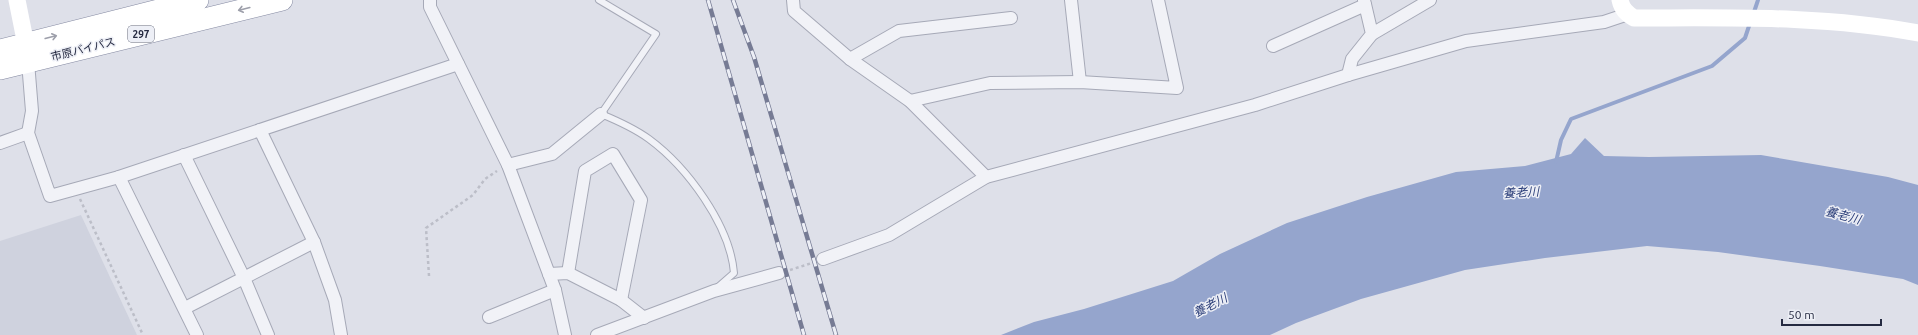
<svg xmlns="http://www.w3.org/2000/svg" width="1918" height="335" font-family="Ubuntu,'Noto Sans JP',sans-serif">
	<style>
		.built { fill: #cfd2de }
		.water { fill: #95a5cd }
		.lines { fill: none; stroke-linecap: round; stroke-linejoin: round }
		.stream { stroke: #95a5cd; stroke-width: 4 }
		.lane-casing { stroke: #a6a9b7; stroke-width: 8 }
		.street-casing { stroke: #a6a9b7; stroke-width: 14 }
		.highway-casing { stroke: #8489a1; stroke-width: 22 }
		.path { stroke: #bcbec8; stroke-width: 2.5; stroke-dasharray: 3 3; stroke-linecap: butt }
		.lane { stroke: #f1f2f7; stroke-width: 6 }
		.street { stroke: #f1f2f7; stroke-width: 12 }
		.secondary { stroke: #fff; stroke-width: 17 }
		.highway { stroke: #fff; stroke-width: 21 }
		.rail-casing { stroke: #767b94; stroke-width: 4.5 }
		.rail { stroke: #edeff6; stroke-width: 3; stroke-dasharray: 9; stroke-linecap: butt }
		.oneway { stroke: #9d9faa }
		.labels { text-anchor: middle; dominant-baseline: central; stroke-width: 3; stroke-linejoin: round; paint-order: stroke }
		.shield { fill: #edeff6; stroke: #616577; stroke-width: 1 }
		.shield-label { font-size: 10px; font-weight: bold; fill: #252a41 }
		.street-label { font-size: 11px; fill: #252a41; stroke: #edeff6 }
		.water-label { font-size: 12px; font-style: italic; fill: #2b3e79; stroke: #edeff6 }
	</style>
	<rect width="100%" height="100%" fill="#dee0e9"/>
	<path class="built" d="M81 215 137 335H0V241Z"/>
	<path class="water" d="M1585 138 1604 156 1649 157 1761 155 1888 177 1918 185V285L1903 279 1820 266 1718 252 1647 246 1545 258 1465 270 1361 299 1296 323 1270 335H1001L1034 322 1084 309 1173 281 1220 254 1287 223 1367 197 1456 172 1525 166 1571 154Z"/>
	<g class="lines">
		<g class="stream">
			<path d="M1753 15 1758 0"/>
			<path d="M1556 162 1561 140 1571 119 1712 66 1745 38 1750 23"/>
		</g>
		<defs>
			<path id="lane" d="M599 0 656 34 601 114C618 121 634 128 649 139 687 167 730 225 734 273L718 287"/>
			<g id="street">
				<path d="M430 0V7L508 165 555 290 565 335"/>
				<path d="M793 0 794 11 850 59 910 101 986 177"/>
				<path d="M1071 0 1080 82"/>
				<path d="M1372 34 1430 0"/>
				<path d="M1273 46 1365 5"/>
				<path d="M850 59 899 31 1011 18"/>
				<path d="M28 62 32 111 28 133 50 196 119 177 458 64"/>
				<path d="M1348 75 1352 59 1372 34 1364 0"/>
				<path d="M910 101 990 83 1080 82 1177 88 1158 0"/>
				<path d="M260 130 314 242 335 300 341 335"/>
				<path d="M0 143 28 133"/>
				<path d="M184 155 244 278 268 335"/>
				<path d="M508 165 552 154 601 114"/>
				<path d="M119 177 197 335"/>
				<path d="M823 259 889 235 986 177 1255 105 1348 75 1466 41 1604 22 1628 14"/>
				<path d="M568 273 585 171 613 154 641 200 621 300"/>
				<path d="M549 274 568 273 621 300 644 318"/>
				<path d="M185 308 314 242"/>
				<path d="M489 317 555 290"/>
				<path d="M597 335 714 291 779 273"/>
			</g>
			<g id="highway">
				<path d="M0 50 198 0"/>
				<path d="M0 69 282 0"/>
			</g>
		</defs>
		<use href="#lane" class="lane-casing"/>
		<use href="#street" class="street-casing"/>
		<use href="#highway" class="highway-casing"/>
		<g class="path">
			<path d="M80 199 143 335"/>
			<path d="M790 270 812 263"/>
			<path d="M429 276 426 228 473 195 485 179 497 171"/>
		</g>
		<use href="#lane" class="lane"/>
		<use href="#street" class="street"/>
		<g class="secondary">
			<path d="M17 0 28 55"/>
			<path d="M1620 0C1622 9 1626 13 1634 18 1729 18 1825 15 1918 33"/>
		</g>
		<use href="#highway" class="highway"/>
		<defs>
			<g id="rail">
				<path d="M708 0 804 335"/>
				<path d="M733 0 754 57 836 335"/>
			</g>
		</defs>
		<use href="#rail" class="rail-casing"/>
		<use href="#rail" class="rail"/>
	</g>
	<defs><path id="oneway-shaft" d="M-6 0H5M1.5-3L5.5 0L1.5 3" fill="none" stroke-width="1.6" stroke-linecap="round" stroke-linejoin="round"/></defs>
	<g class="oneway">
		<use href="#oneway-shaft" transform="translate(244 9) rotate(166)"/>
		<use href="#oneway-shaft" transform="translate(51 37) rotate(-14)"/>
	</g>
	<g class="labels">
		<rect class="shield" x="128" y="26" width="26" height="16" rx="3"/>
		<g class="shield-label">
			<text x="141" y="34">297</text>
		</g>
		<g class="street-label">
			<text transform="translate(83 49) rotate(-14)">市原バイパス</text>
		</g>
		<g class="water-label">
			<text transform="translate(1521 192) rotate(-3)">養老川</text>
			<text transform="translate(1843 215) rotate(15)">養老川</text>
			<text transform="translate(1210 305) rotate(-27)">養老川</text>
		</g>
	</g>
	<path d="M1782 319v6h99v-6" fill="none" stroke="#252a41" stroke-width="2"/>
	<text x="1788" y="319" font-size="12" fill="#252a41" stroke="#edeff6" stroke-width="3" paint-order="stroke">50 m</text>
</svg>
